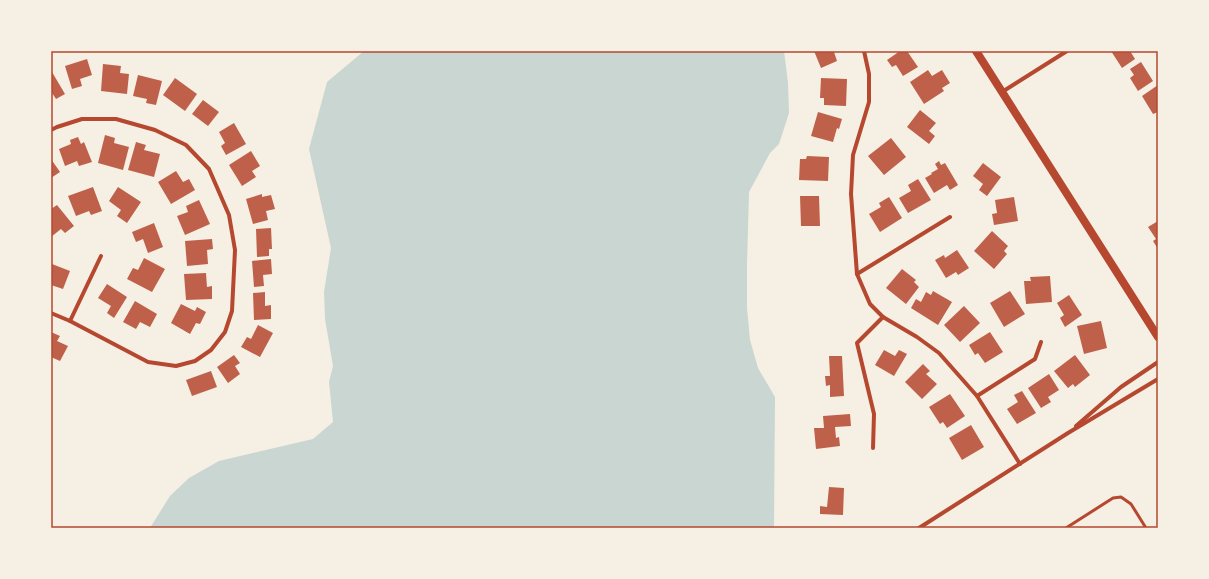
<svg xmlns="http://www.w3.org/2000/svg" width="1209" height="579" font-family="Cabin,sans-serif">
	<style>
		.water { fill: #c9d6d2 }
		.building { fill: #bf614a }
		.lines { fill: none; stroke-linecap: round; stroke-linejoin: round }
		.service { stroke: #b5482f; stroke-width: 3 }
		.minor { stroke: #b5482f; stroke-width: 4 }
		.secondary { stroke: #b5482f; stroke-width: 8 }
		.neatline { fill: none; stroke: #b5482f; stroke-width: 1.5 }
	</style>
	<rect width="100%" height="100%" fill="#f6efe4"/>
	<path class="water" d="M364 51H784L788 83 789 113 779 144 770 153 749 192 747 264V308L750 340 758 368 775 397 774 526 773 528H150L170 496 189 478 219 461 313 439 333 422 329 382 333 366 325 319 324 292 331 248 309 149 327 82Z"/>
	<g class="building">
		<path d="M814 51H837L834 52 837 61 821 68Z"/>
		<path d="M900 51H907L918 67 903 76 896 65 892 67 887 60Z"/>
		<path d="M1111 51H1130L1135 59 1122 68Z"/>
		<path d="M87 59 92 75 80 79 82 86 72 89 65 66Z"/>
		<path d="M1141 62 1153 81 1138 91 1130 78 1134 75 1130 69Z"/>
		<path d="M103 64 121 66 120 73 129 74 127 94 101 91Z"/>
		<path d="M928 70 932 76 942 70 950 83 942 88 944 91 924 104 910 82Z"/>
		<path d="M52 72 65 94 56 99 52 93H51V73Z"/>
		<path d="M138 75 162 81 156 105 146 103 147 99 133 96Z"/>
		<path d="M175 78 197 94 185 111 163 95Z"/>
		<path d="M821 78 847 79 846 106 824 105V98H820Z"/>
		<path d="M1158 85V112L1153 114 1142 96Z"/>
		<path d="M203 100 219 112 208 126 192 114Z"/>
		<path d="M920 110 936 123 929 131 935 136 929 144 907 127Z"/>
		<path d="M818 112 842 119 839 129 837 128 833 142 811 136Z"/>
		<path d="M234 123 246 144 226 155 221 146 225 143 219 132Z"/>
		<path d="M105 135 115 138 114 143 129 147 123 170 98 163Z"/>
		<path d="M78 137 81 144 84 142 92 162 79 166 77 161 65 166 59 149 71 144 70 140Z"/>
		<path d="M891 138 906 157 884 175 868 156Z"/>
		<path d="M136 142 146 145 144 150 160 154 154 177 128 170Z"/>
		<path d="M251 151 260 166 252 171 256 177 242 186 229 165Z"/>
		<path d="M807 156 829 157 828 181 799 180 800 159H806Z"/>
		<path d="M51 159 60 172 51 178Z"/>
		<path d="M939 161 941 165 945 163 958 185 950 190 947 185 934 193 925 178 932 174 931 173 938 169 935 164Z"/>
		<path d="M983 163 1001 177 987 196 979 190 983 184 973 176Z"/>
		<path d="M176 171 183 182 189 179 195 190 171 204 158 182Z"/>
		<path d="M918 179 931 200 908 213 899 198 911 191 908 185Z"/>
		<path d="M93 187 102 211 91 215 89 211 76 216 68 196Z"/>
		<path d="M118 187 141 202 127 223 117 216 121 210 109 201Z"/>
		<path d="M262 194V197L271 195 275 209 266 211 268 220 253 224 246 199Z"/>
		<path d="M800 196H819L820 226H801Z"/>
		<path d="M889 197 902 218 880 232 869 214 881 207 879 203Z"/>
		<path d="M1014 197 1018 221 994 225 992 214 997 213 995 200Z"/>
		<path d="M199 200 210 224 185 235 177 216 188 212 186 206Z"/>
		<path d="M57 205 74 226 65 233 61 229 51 237V209Z"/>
		<path d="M1158 221V249L1153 241 1156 239 1148 227Z"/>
		<path d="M154 223 163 247 148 253 143 239 136 242 132 232Z"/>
		<path d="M271 228 272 249H269V256L257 257 256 229Z"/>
		<path d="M992 231 1008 246 1004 251 1007 254 994 269 974 251Z"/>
		<path d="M212 239 213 249 207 250 208 264 187 266 185 241Z"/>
		<path d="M957 250 969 268 958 275 956 272 946 278 935 260 944 255 945 258Z"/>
		<path d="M144 258 165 269 152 292 127 279 133 268 138 270Z"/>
		<path d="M271 259 272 274 263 275 264 286 254 287 252 261Z"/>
		<path d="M52 264 70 271 63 289 51 285Z"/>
		<path d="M902 269 916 280 914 282 919 287 906 304 886 288Z"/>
		<path d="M206 273 207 287 212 286V299L186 300 184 274Z"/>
		<path d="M1050 276 1052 302 1026 304 1024 281H1031L1030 277Z"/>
		<path d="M107 284 127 297 114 318 107 313 111 306 98 298Z"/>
		<path d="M933 291 952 302 938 325 911 308 916 299 921 302 926 292 931 295Z"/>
		<path d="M1010 291 1025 314 1004 327 990 303Z"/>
		<path d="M265 292V306L271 305V319L254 320 253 293Z"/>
		<path d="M1069 295 1082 315 1065 327 1060 318 1064 315 1057 303Z"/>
		<path d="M135 301 157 314 150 327 140 322 136 329 123 322Z"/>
		<path d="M181 304 195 311 197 307 206 312 200 324 196 323 190 334 171 323Z"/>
		<path d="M964 306 980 323 960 342 944 325Z"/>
		<path d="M1101 321 1107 348 1084 354 1077 326Z"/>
		<path d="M258 325 273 333 260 357 241 347 247 337 251 339Z"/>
		<path d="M51 332 60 336 57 341 68 346 60 361 51 357Z"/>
		<path d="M990 332 1003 352 985 363 978 353 975 355 969 345Z"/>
		<path d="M884 350 895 356 899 350 907 354 894 376 875 365Z"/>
		<path d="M234 355 240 363 235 366 240 374 228 383 217 367Z"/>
		<path d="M1075 355 1090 375 1075 387 1073 384 1068 388 1054 371Z"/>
		<path d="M829 356H842L844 396 830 397V385L826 386 825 376H830Z"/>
		<path d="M923 364 930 371 926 374 937 384 922 399 905 382Z"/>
		<path d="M211 371 217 387 192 396 186 380Z"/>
		<path d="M1049 374 1059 390 1048 397 1051 402 1041 408 1028 388Z"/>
		<path d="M1022 391 1036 413 1017 424 1007 409 1018 402 1014 395Z"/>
		<path d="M950 394 965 416 947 428 943 422 940 424 929 407Z"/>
		<path d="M850 414 851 426 835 427 836 438 839 437 840 446 816 449 814 428H824L823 416Z"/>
		<path d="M971 425 984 447 962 460 949 438Z"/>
		<path d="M829 487 844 488 843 515 820 514V506L827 507Z"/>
	</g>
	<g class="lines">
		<path class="service" d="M1066 528 1113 498 1121 497 1131 504 1146 528"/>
		<g class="minor">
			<path d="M864 51 869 74V102L853 155 851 194 857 274 870 304 883 317 917 337 939 353 977 396 1020 464"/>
			<path d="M1002 92 1067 51"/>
			<path d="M51 130 57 127 82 119H116L155 130 186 145 209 169 229 215 235 250 232 311 225 332 211 350 195 361 176 366 148 362 70 321 51 313"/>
			<path d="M857 274 950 217"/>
			<path d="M70 321 101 256"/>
			<path d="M977 396 1035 359 1041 342"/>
			<path d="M1076 426 1121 387 1158 362"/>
			<path d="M873 448 874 414 857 343 883 317"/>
			<path d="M919 528 1068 433 1158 379"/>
		</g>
		<path class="secondary" d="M976 51 1158 337"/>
	</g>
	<rect width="1209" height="579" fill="none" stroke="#f6efe4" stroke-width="104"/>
	<rect x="52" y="52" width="1105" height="475" class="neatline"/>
</svg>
